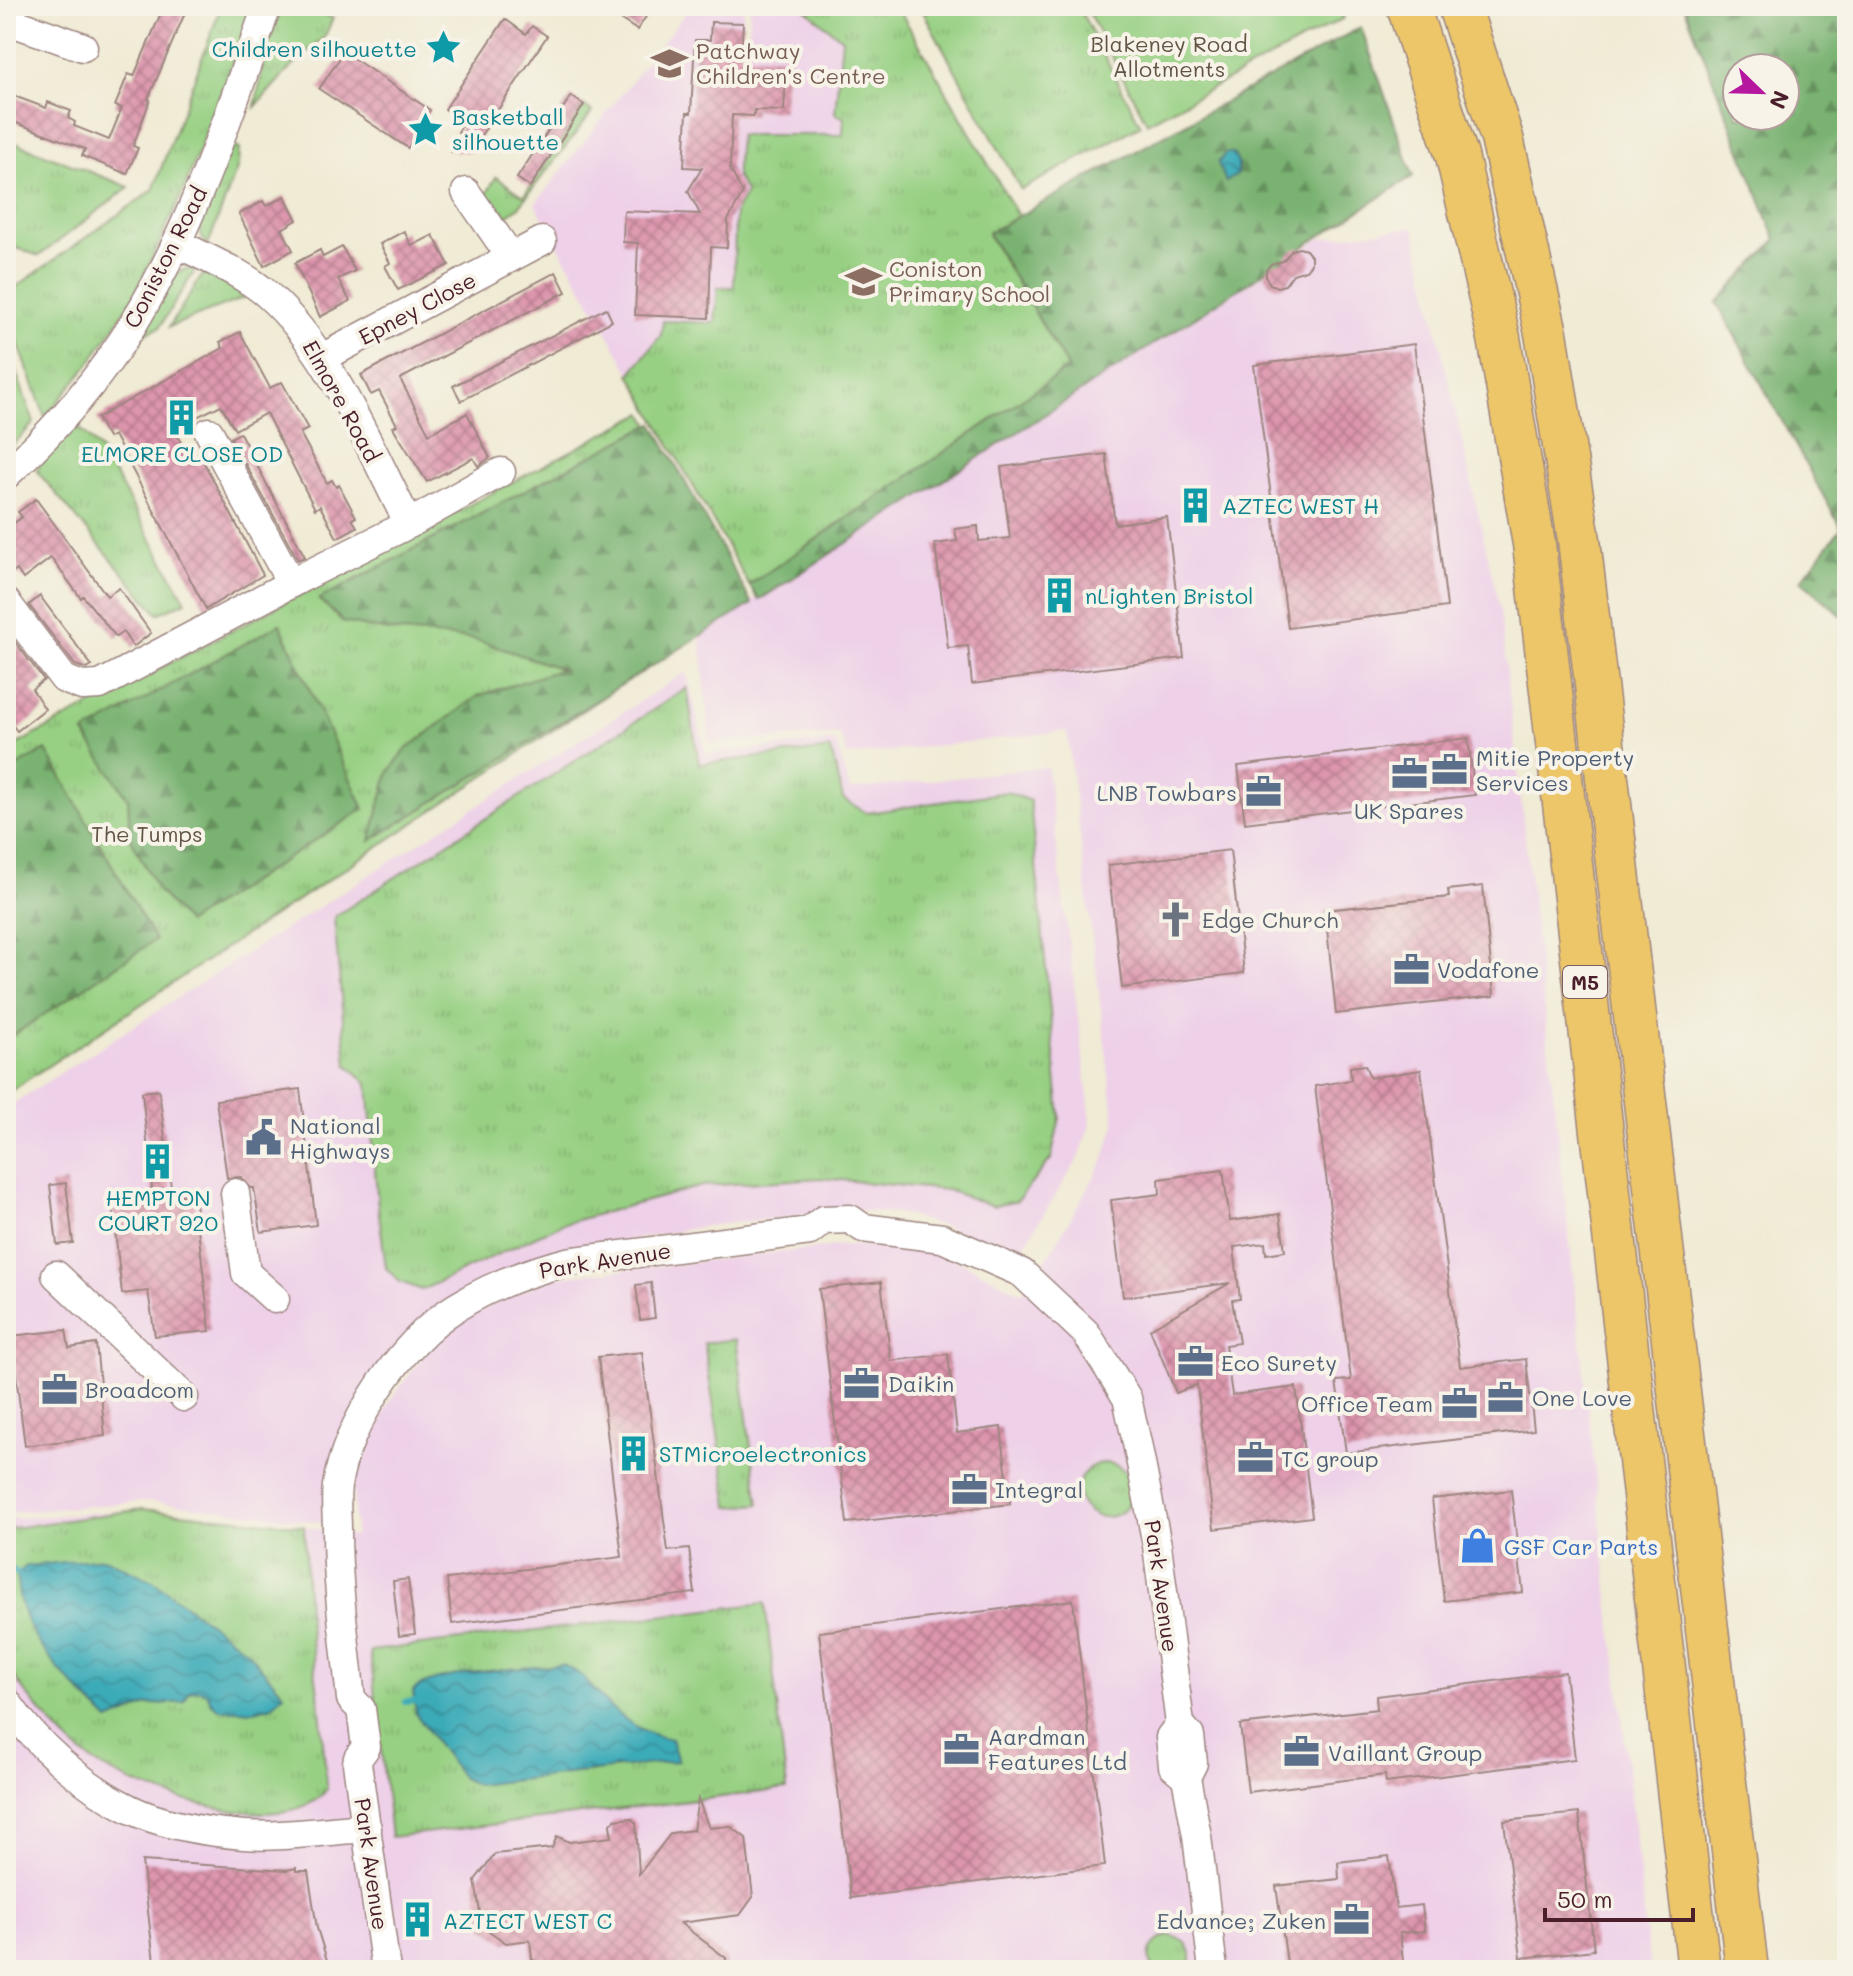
<svg xmlns="http://www.w3.org/2000/svg" width="1853" height="1976" font-family="Mali,sans-serif">
	<style>
		.built { fill: #eed0e8 }
		.grass { fill: url(#grass-tufts); stroke: #707857; stroke-width: 2 }
		.forest { fill: url(#forest-firs); stroke: #62684e; stroke-width: 2; fill-rule: evenodd }
		.garden { fill: #97d083; stroke: #707857; stroke-width: 2 }
		.water { fill: url(#water-waves); stroke: #426572; stroke-width: 2 }
		.lines { fill: none; stroke-linecap: round; stroke-linejoin: round }
		.stream { stroke: #3babb8; stroke-width: 6 }
		.building { fill: url(#building-cross-hatch) }
		.minor-casing { stroke: #9d8580; stroke-width: 31 }
		.highway-casing { stroke: #9d8580; stroke-width: 45 }
		.minor { stroke: #fff; stroke-width: 28 }
		.highway { stroke: #ecc669; stroke-width: 42 }
		.labels { text-anchor: middle; dominant-baseline: central; stroke-width: 8; stroke-linejoin: round; paint-order: stroke }
		.shield { fill: #f7f3e8; stroke: #7e5f64; stroke-width: 2 }
		.shield-label { font-size: 20px; font-weight: bold; fill: #4a1f2b }
		.park-label { font-size: 22px; fill: #615445; stroke: #f7f3e8 }
		.culture-label { font-size: 22px; fill: #0d838f; stroke: #f7f3e8; text-anchor: start }
		.education-label { font-size: 22px; fill: #785e54; stroke: #f7f3e8; text-anchor: start }
		.street-label { font-size: 22px; fill: #4a1f2b; stroke: #f7f3e8 }
		.service-label { font-size: 22px; fill: #4e5e75; stroke: #f7f3e8; text-anchor: start }
		.worship-label { font-size: 22px; fill: #5b616d; stroke: #f7f3e8; text-anchor: start }
		.shop-label { font-size: 22px; fill: #366cbe; stroke: #f7f3e8; text-anchor: start }
	</style>
	<defs>
		<pattern id="grass-tufts" width="24" height="20" patternUnits="userSpaceOnUse" patternTransform="scale(2)"><rect width="24" height="20" fill="#97d083"/><path d="M3 7l-1-3M5 7V3M7 7l1-3M15 17l-1-3M17 17v-4M19 17l1-3" fill="none" stroke="#84b271"/></pattern>
		<pattern id="forest-firs" width="22" height="20" patternUnits="userSpaceOnUse" patternTransform="scale(2)"><rect width="22" height="20" fill="#79b271"/><path d="M5 1l3.5 6h-7zM16 11l3.5 6h-7z" fill="#65905d"/></pattern>
		<pattern id="water-waves" width="16" height="10" patternUnits="userSpaceOnUse" patternTransform="scale(2)"><rect width="16" height="10" fill="#3babb8"/><path d="M0 5q4-4 8 0t8 0" fill="none" stroke="#348b96"/></pattern>
		<pattern id="building-cross-hatch" width="8" height="8" patternUnits="userSpaceOnUse" patternTransform="scale(2)"><rect width="8" height="8" fill="#dd96ad"/><path d="M0 0l8 8M0 8l8-8" fill="none" stroke="#b57a8d"/></pattern>
	</defs>
	<rect width="100%" height="100%" fill="#f7f3e8"/>
	<filter id="ink" filterUnits="userSpaceOnUse"><feTurbulence type="fractalNoise" baseFrequency=".0125" numOctaves="2"/><feDisplacementMap in="SourceGraphic" scale="16" xChannelSelector="R" yChannelSelector="G"/><feConvolveMatrix kernelMatrix="1 2 1 2 8 2 1 2 1" color-interpolation-filters="sRGB"/></filter>
	<filter id="wash" filterUnits="userSpaceOnUse"><feTurbulence type="fractalNoise" baseFrequency=".006" numOctaves="4" result="noise"/><feDisplacementMap in="SourceGraphic" scale="32" xChannelSelector="R" yChannelSelector="G"/><feGaussianBlur stdDeviation="1.8" result="paint"/><feColorMatrix in="noise" values="0 0 0 0 0 0 0 0 0 0 0 0 0 0 0 0 0 1.4 0 .05"/><feComposite in="paint" operator="in"/></filter>
	<g filter="url(#wash)">
		<rect width="100%" height="100%" fill="#f0ebd4"/>
		<g class="built">
			<path d="M691 6H743V23L712 22 710 40H695L693 85 716 114 687 113 684 167 722 169V176H697L688 191 696 207 707 208V214L638 243 635 315 708 318 711 247H727L732 116H753L754 110 784 111 786 73H796V61H790V56H748L750 6H897L1018 216 989 233 749 585 535 204Z"/>
			<path d="M1414 227 1500 610 1650 1970H6V1519L147 1509 248 1522 304 1526 355 1536 353 1486 389 1402 429 1348 464 1318 551 1278 846 1245 936 1249 1022 1293 1048 1257 1102 1164 1115 1125 1067 731 847 756 840 734 710 743 700 634 1321 238Z"/>
			<path d="M686 672 706 754 836 741 850 790 1047 767 1091 1121 1080 1156 1016 1259 946 1227 899 1213 849 1210 706 1226 568 1251 404 1336 327 1523 148 1501 6 1513V1108Z"/>
		</g>
		<g class="grass">
			<path d="M254 6 183 192 133 298 88 366 45 417 6 309V294L153 190 221 7Z"/>
			<path d="M282 6H299L333 18 325 36 288 70 255 107 266 53Z"/>
			<path d="M802 6H897L1018 216 988 234 1068 368 749 585 630 374 661 335 663 321 715 323 718 287H734L735 212 746 193 736 175 739 135H843L844 118 835 113 842 39Z"/>
			<path d="M920 6H1078L1141 125 1021 190Z"/>
			<path d="M584 105 592 112 518 208 501 220 485 197 496 177 524 196Z"/>
			<path d="M6 139 129 187 39 256 6 244Z"/>
			<path d="M233 147 239 148 238 166 208 245C181 222 220 172 233 147Z"/>
			<path d="M185 269H196L159 328 130 341 175 273Z"/>
			<path d="M204 272 230 286 244 298 169 327Z"/>
			<path d="M6 343 34 423 6 452Z"/>
			<path d="M643 413 749 600 6 1094V750Z"/>
			<path d="M75 423 102 452 186 601 158 614 36 470Z"/>
			<path d="M687 688 699 764 831 749 843 799 867 813 1007 792 1030 801 1060 1117 1051 1159 1017 1201 993 1206 947 1190 821 1178 702 1186 562 1224 422 1290 400 1282 386 1268 378 1206 368 1084 347 1064 334 917Z"/>
			<path d="M736 1339 759 1504 729 1507 704 1343Z"/>
			<circle cx="1105" cy="1490" r="27"/>
			<path d="M142 1509 304 1526 308 1618 320 1708 327 1789C288 1843 140 1792 95 1763 69 1746 13 1686 6 1657 3 1646 6 1631 6 1620 6 1590 6 1560 6 1529Z"/>
			<path d="M765 1603 787 1789 391 1837 370 1651Z"/>
			<path d="M1168 1936C1188 1937 1197 1953 1187 1970H1153C1145 1955 1151 1941 1168 1936Z"/>
		</g>
		<g class="forest">
			<path d="M1684 6H1847V620L1801 580 1841 528 1717 303 1776 240ZM1737 68H1785V116H1737Z"/>
			<path d="M1361 27 1413 176 759 600 749 585 1068 368 988 233Z"/>
			<path d="M653 423 752 604 370 841 388 774 404 751 478 696 562 669 473 639 382 630 343 622 319 599Z"/>
			<path d="M280 624 364 809 187 923 158 891 130 837 128 799 84 733Z"/>
			<path d="M46 750 155 940 6 1040V772Z"/>
		</g>
		<path class="garden" d="M1085 6H1340L1344 18 1147 123Z"/>
		<g class="water">
			<path d="M1226 153H1233L1238 163V174L1226 182 1218 163Z"/>
			<path d="M104 1558 153 1581 246 1650 284 1694 272 1706 255 1711 219 1709 211 1702 207 1693 199 1690 189 1692 184 1702 147 1705 109 1721C67 1677 17 1639 17 1573L27 1566Z"/>
			<path d="M562 1665C585 1673 592 1690 609 1706 627 1723 647 1735 671 1739L678 1761 476 1785 462 1778 416 1714 413 1691C430 1671 532 1668 562 1665Z"/>
		</g>
		<g class="lines">
			<g class="stream">
				<path d="M6 1565 17 1573"/>
				<path d="M405 1702 415 1701"/>
			</g>
		</g>
		<g id="blocks">
			<g class="building">
				<path d="M164 6H188L148 99 150 100 133 146 138 148 127 174 82 156 85 149 6 119V93L46 108 48 102 71 111 68 118 75 122 74 126 109 140 122 108 115 106 128 74 134 76Z"/>
				<path d="M600 6H653L637 30Z"/>
				<path d="M505 19 526 34 532 26 547 36 470 152H452L463 135 458 132 464 122 445 109Z"/>
				<path d="M711 22 743 23 741 56H790L789 73H786L784 111 754 110V116L732 115 730 169 743 193 728 220 727 248 711 247 709 318 635 315 638 243 623 242 624 211 700 214 688 191 702 168 684 167 687 113H691L695 40H710Z"/>
				<path d="M344 52 430 110 408 148 319 89Z"/>
				<path d="M571 96 584 105 530 187 517 178Z"/>
				<path d="M285 196 297 220 282 229 293 250 264 266 239 214 263 201 266 206Z"/>
				<path d="M404 231 412 246 433 235 449 265 398 290 385 266 390 263 380 244Z"/>
				<path d="M342 247 355 271 338 279 350 301 320 317 295 263 320 250 323 257Z"/>
				<path d="M1299 248 1306 250 1311 256V264L1306 270 1293 274 1285 285 1277 287 1270 284 1266 278V270L1271 264 1283 261 1292 250Z"/>
				<path d="M556 272 566 292 400 379 429 434 467 413 490 458 478 466 473 458 427 482 397 434 393 427 397 425 379 391 371 395 361 375Z"/>
				<path d="M606 308 612 321 461 401 453 386Z"/>
				<path d="M240 332 270 388 282 382 308 429 300 433 327 483 332 480 336 487 339 485 356 517 352 519 357 527 337 538 320 506 315 509 266 413 235 430 221 405 174 428 189 461 200 455 263 575 206 609 114 435 108 438 97 418 223 348 220 342Z"/>
				<path d="M1414 344 1447 607 1288 628 1254 365Z"/>
				<path d="M240 433 305 557 298 560 231 438Z"/>
				<path d="M1106 454 1115 524 1167 517 1184 658 972 684 968 646 948 648 935 544 957 541 955 529 978 526 979 541 1010 538 1001 467Z"/>
				<path d="M36 499 107 596 119 588 151 633 133 647 123 632 116 637 83 596 81 598 51 558 23 579 17 570 6 578V529L22 517 18 512Z"/>
				<path d="M40 596 92 666 87 669 75 665 29 605Z"/>
				<path d="M6 630 44 680 32 689 45 709 17 731 13 726 6 732Z"/>
				<path d="M1468 738 1475 795 1245 823 1238 766Z"/>
				<path d="M1230 850 1244 973 1122 988 1108 865Z"/>
				<path d="M1483 886 1494 996 1336 1014 1325 910 1449 897 1448 890Z"/>
				<path d="M1365 1065 1370 1078 1421 1070 1460 1367 1526 1359 1534 1430 1346 1453 1336 1381 1351 1380 1315 1086 1351 1080 1350 1067Z"/>
				<path d="M300 1089 316 1225 261 1232 254 1188H251L241 1177 227 1178 216 1100Z"/>
				<path d="M159 1090 172 1196 194 1194 210 1331 155 1336 148 1291 122 1294 112 1203 153 1199 142 1092Z"/>
				<path d="M1223 1170 1230 1221 1280 1214 1285 1251 1266 1254 1265 1243 1234 1247 1240 1299 1232 1300 1239 1343 1225 1345 1232 1395 1296 1387 1312 1517 1214 1529 1197 1385 1176 1393 1150 1329 1230 1283 1123 1297 1111 1200 1160 1194 1159 1179Z"/>
				<path d="M66 1183 73 1243 57 1245 50 1185Z"/>
				<path d="M881 1282 891 1361 948 1354 957 1433 1001 1427 1010 1504 847 1523 819 1289Z"/>
				<path d="M651 1283 655 1318 640 1320 636 1285Z"/>
				<path d="M66 1330 69 1348 96 1344 105 1436 25 1446 11 1336Z"/>
				<path d="M642 1352 668 1551 689 1549 695 1593 452 1624 447 1579 622 1557 598 1357Z"/>
				<path d="M1511 1490 1523 1592 1444 1601 1432 1499Z"/>
				<path d="M408 1579 415 1634 399 1636 393 1581Z"/>
				<path d="M1073 1600 1105 1866 851 1898 819 1632Z"/>
				<path d="M1565 1672 1575 1759 1386 1783 1385 1775 1248 1792 1240 1725 1377 1709 1376 1696Z"/>
				<path d="M698 1799 709 1828 730 1826 746 1838 753 1897 740 1915 680 1923 726 1958V1970H546L532 1959 530 1940 506 1943 482 1926 475 1880 495 1854 552 1848 557 1836 569 1842 612 1837 610 1825 615 1820 631 1818 636 1823 639 1874 671 1833 693 1830Z"/>
				<path d="M1579 1813 1594 1950 1521 1958 1504 1821Z"/>
				<path d="M1389 1856 1396 1908 1422 1905 1425 1931 1400 1933 1404 1970H1288L1276 1886 1339 1879 1338 1862Z"/>
				<path d="M142 1861 287 1870 296 1868V1871H308L317 1928 330 1970H155Z"/>
			</g>
		</g>
	</g>
	<g filter="url(#ink)">
		<use href="#blocks" fill-opacity="0" stroke="#9d8580" stroke-width="2"/>
		<g class="lines">
			<defs>
				<g id="minor">
					<path d="M6 20 83 47"/>
					<path d="M466 192 511 257"/>
					<path d="M177 243C207 259 242 272 268 295 331 351 370 449 409 524"/>
					<path d="M322 358 542 241"/>
					<path d="M209 432 291 583"/>
					<path d="M6 475C54 431 101 377 135 321 194 223 230 113 267 6"/>
					<path d="M6 602 64 679 82 686 100 685 305 576 409 524 501 472"/>
					<path d="M235 1193 246 1273 275 1299"/>
					<path d="M56 1275 184 1397"/>
					<path d="M6 1701C36 1745 83 1786 130 1809 164 1826 208 1832 244 1835 280 1838 330 1830 367 1828"/>
					<path d="M1180 1724 1170 1737 1173 1766 1186 1777"/>
					<path d="M386 1970 357 1763 358 1758 366 1747 361 1709 351 1699C345 1642 337 1586 337 1529 337 1515 335 1500 337 1486 346 1424 402 1341 455 1308 490 1286 527 1272 567 1262L810 1231 823 1220 850 1219 863 1228 942 1238 1022 1273 1086 1333 1127 1398 1137 1443 1157 1545 1180 1724 1190 1736 1193 1763 1186 1777 1197 1836 1213 1970"/>
				</g>
				<g id="highway">
					<path d="M1408 6 1457 156 1499 338 1534 544 1699 1970"/>
					<path d="M1459 6 1502 138 1546 333 1579 540 1747 1970"/>
				</g>
			</defs>
			<use href="#minor" class="minor-casing"/>
			<use href="#highway" class="highway-casing"/>
			<use href="#minor" class="minor"/>
			<use href="#highway" class="highway"/>
		</g>
	</g>
	<defs>
		<symbol id="sight-bare" viewBox="-9 -9 18 18"><path d="M0-6L1.8-2.2L6-1.7L2.9 1.2L3.7 5.4L0 3.3L-3.7 5.4L-2.9 1.2L-6-1.7L-1.8-2.2Z" fill="#0f9aa8" stroke="#f7f3e8" stroke-width="2.5" paint-order="stroke"/></symbol>
		<symbol id="school-bare" viewBox="-9 -9 18 18"><path d="M0-5L7-2L0 1L-7-2ZM-4 1L0 2.5L4 1V4Q0 6-4 4Z" fill="#8d6e63" stroke="#f7f3e8" stroke-width="2.5" paint-order="stroke"/></symbol>
		<symbol id="building-bare" viewBox="-9 -9 18 18"><path d="M-4-6H4V6H1V3H-1V6H-4ZM-2.5-4.3h1.7v1.8h-1.7ZM.8-4.3h1.7v1.8H.8ZM-2.5-1h1.7V.8h-1.7ZM.8-1h1.7V.8H.8Z" fill="#0f9aa8" stroke="#f7f3e8" stroke-width="2.5" paint-order="stroke"/></symbol>
		<symbol id="office-bare" viewBox="-9 -9 18 18"><path d="M-6-3h4V-5.5h4V-3h4V5H-6ZM-1-4.5V-3h2v-1.5ZM-6 0V1H6V0Z" fill="#5c6f8a" stroke="#f7f3e8" stroke-width="2.5" paint-order="stroke"/></symbol>
		<symbol id="church-bare" viewBox="-9 -9 18 18"><path d="M-1.2-6h2.4v3.5h3.3v2.4h-3.3V6h-2.4V-.1h-3.3v-2.4h3.3Z" fill="#6b7280" stroke="#f7f3e8" stroke-width="2.5" paint-order="stroke"/></symbol>
		<symbol id="civic-bare" viewBox="-9 -9 18 18"><path d="M-.6-6.5H3V-4.5H.6V-3L4-1V1h2V6H-6V1h2V-1L-.6-3ZM-1.2 2.5V6h2.4V2.5Z" fill="#5c6f8a" stroke="#f7f3e8" stroke-width="2.5" paint-order="stroke"/></symbol>
		<symbol id="shop-bare" viewBox="-9 -9 18 18"><path d="M-5-2.5h2.3a2.7 3.5 0 0 1 5.4 0H5L5.5 6h-11ZM-1.5-2.5h3a1.5 2.3 0 0 0-3 0Z" fill="#3f7fe0" stroke="#f7f3e8" stroke-width="2.5" paint-order="stroke"/></symbol>
	</defs>
	<g fill-rule="evenodd">
		<use href="#sight-bare" x="418" y="22" width="51" height="51"/>
		<use href="#school-bare" x="644" y="38" width="51" height="51"/>
		<use href="#sight-bare" x="400" y="104" width="51" height="51"/>
		<use href="#school-bare" x="838" y="256" width="51" height="51"/>
		<use href="#building-bare" x="156" y="392" width="51" height="51"/>
		<use href="#building-bare" x="1170" y="480" width="51" height="51"/>
		<use href="#building-bare" x="1034" y="570" width="51" height="51"/>
		<use href="#office-bare" x="1424" y="744" width="51" height="51"/>
		<use href="#office-bare" x="1384" y="748" width="51" height="51"/>
		<use href="#office-bare" x="1238" y="766" width="51" height="51"/>
		<use href="#church-bare" x="1150" y="894" width="51" height="51"/>
		<use href="#office-bare" x="1386" y="944" width="51" height="51"/>
		<use href="#civic-bare" x="238" y="1112" width="51" height="51"/>
		<use href="#building-bare" x="132" y="1136" width="51" height="51"/>
		<use href="#office-bare" x="1170" y="1336" width="51" height="51"/>
		<use href="#office-bare" x="836" y="1358" width="51" height="51"/>
		<use href="#office-bare" x="34" y="1364" width="51" height="51"/>
		<use href="#office-bare" x="1480" y="1372" width="51" height="51"/>
		<use href="#office-bare" x="1434" y="1378" width="51" height="51"/>
		<use href="#building-bare" x="608" y="1428" width="51" height="51"/>
		<use href="#office-bare" x="1230" y="1432" width="51" height="51"/>
		<use href="#office-bare" x="944" y="1464" width="51" height="51"/>
		<use href="#shop-bare" x="1452" y="1520" width="51" height="51"/>
		<use href="#office-bare" x="936" y="1724" width="51" height="51"/>
		<use href="#office-bare" x="1276" y="1726" width="51" height="51"/>
		<use href="#building-bare" x="392" y="1894" width="51" height="51"/>
		<use href="#office-bare" x="1326" y="1894" width="51" height="51"/>
	</g>
	<g class="labels">
		<rect class="shield" x="1563" y="966" width="44" height="32" rx="6"/>
		<g class="shield-label">
			<text x="1585" y="982">M5</text>
		</g>
		<g class="park-label">
			<text x="1169" y="43">Blakeney Road<tspan x="1169" dy="25">Allotments</tspan></text>
			<text x="147" y="833">The Tumps</text>
		</g>
		<g class="culture-label">
			<text x="417" y="48" text-anchor="end">Children silhouette</text>
			<text x="452" y="116">Basketball<tspan x="452" dy="25">silhouette</tspan></text>
			<text x="182" y="453" text-anchor="middle">ELMORE CLOSE OD</text>
			<text x="1222" y="505">AZTEC WEST H</text>
			<text x="1085" y="595">nLighten Bristol</text>
			<text x="158" y="1197" text-anchor="middle">HEMPTON<tspan x="158" dy="25">COURT 920</tspan></text>
			<text x="659" y="1453">STMicroelectronics</text>
			<text x="443" y="1920">AZTECT WEST C</text>
		</g>
		<g class="education-label">
			<text x="696" y="50">Patchway<tspan x="696" dy="25">Children's Centre</tspan></text>
			<text x="889" y="268">Coniston<tspan x="889" dy="25">Primary School</tspan></text>
		</g>
		<g class="street-label">
			<text transform="translate(165 257) rotate(-63)">Coniston Road</text>
			<text transform="translate(417 308) rotate(-28)">Epney Close</text>
			<text transform="translate(342 401) rotate(61)">Elmore Road</text>
			<text transform="translate(605 1260) rotate(-9)">Park Avenue</text>
			<text transform="translate(1162 1586) rotate(82)">Park Avenue</text>
			<text transform="translate(372 1864) rotate(82)">Park Avenue</text>
		</g>
		<g class="service-label">
			<text x="1476" y="757">Mitie Property<tspan x="1476" dy="25">Services</tspan></text>
			<text x="1237" y="792" text-anchor="end">LNB Towbars</text>
			<text x="1409" y="810" text-anchor="middle">UK Spares</text>
			<text x="1437" y="969">Vodafone</text>
			<text x="290" y="1125">National<tspan x="290" dy="25">Highways</tspan></text>
			<text x="1221" y="1362">Eco Surety</text>
			<text x="888" y="1383">Daikin</text>
			<text x="85" y="1389">Broadcom</text>
			<text x="1532" y="1397">One Love</text>
			<text x="1433" y="1403" text-anchor="end">Office Team</text>
			<text x="1281" y="1458">TC group</text>
			<text x="995" y="1489">Integral</text>
			<text x="988" y="1736">Aardman<tspan x="988" dy="25">Features Ltd</tspan></text>
			<text x="1328" y="1752">Vaillant Group</text>
			<text x="1326" y="1920" text-anchor="end">Edvance; Zuken</text>
		</g>
		<g class="worship-label">
			<text x="1202" y="919">Edge Church</text>
		</g>
		<g class="shop-label">
			<text x="1504" y="1546">GSF Car Parts</text>
		</g>
	</g>
	<rect width="1853" height="1976" fill="none" stroke="#f7f3e8" stroke-width="32"/>
	<g transform="translate(1761 92) rotate(113)"><circle r="38" fill="#f7f3e8" stroke="#b29e9c" stroke-width="2"/>
	<path d="M0-6L14 30L0 20L-14 30Z" fill="#b5179e"/>
	<text y="-12" font-size="22" font-weight="bold" text-anchor="middle" fill="#4a1f2b">N</text>
	</g>
	<path d="M1545 1908v12h148v-12" fill="none" stroke="#4a1f2b" stroke-width="4"/>
	<text x="1557" y="1908" font-size="24" fill="#4a1f2b" stroke="#f7f3e8" stroke-width="6" paint-order="stroke">50 m</text>
</svg>
